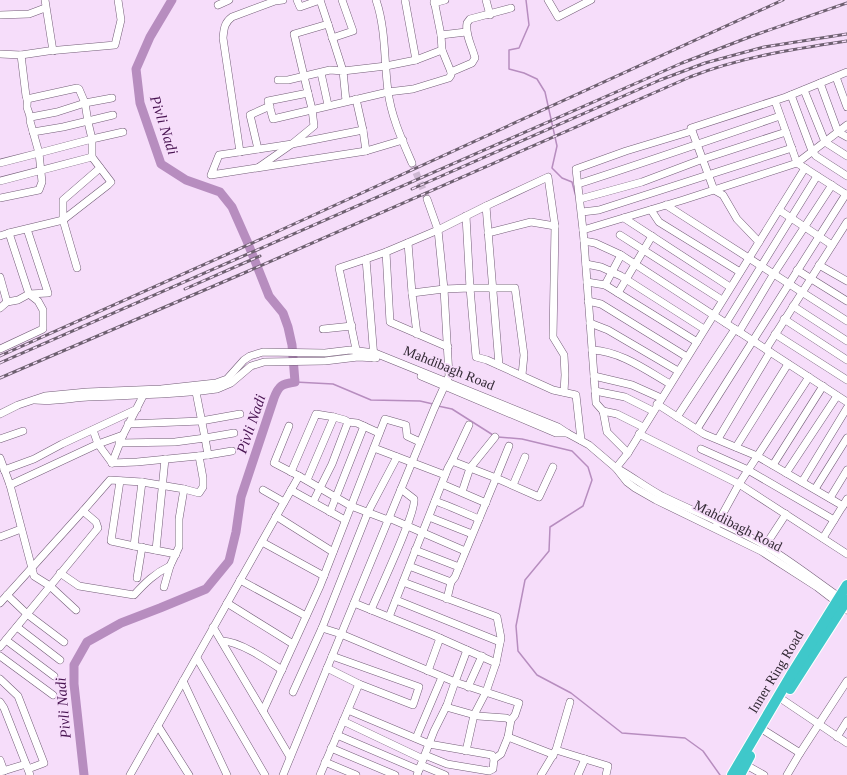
<svg xmlns="http://www.w3.org/2000/svg" width="847" height="775" font-family="Georgia,serif">
	<style>
		.lines { fill: none; stroke-linecap: round; stroke-linejoin: round }
		.stream { stroke: #b78dbf; stroke-width: 1.5 }
		.river { stroke: #b78dbf; stroke-width: 9 }
		.minor-tunnel { stroke: #cfb9d3; stroke-width: 7; stroke-dasharray: 7 3.5; stroke-linecap: butt }
		.minor-casing { stroke: #735d77; stroke-width: 8 }
		.highway-casing { stroke: #fff; stroke-width: 12 }
		.minor { stroke: #fff; stroke-width: 7 }
		.highway { stroke: #3fc8ca; stroke-width: 10 }
		.rail-casing { stroke: #6e6070; stroke-width: 3 }
		.rail { stroke: #f6ddfa; stroke-width: 1.5; stroke-dasharray: 4.5; stroke-linecap: butt }
		.labels { text-anchor: middle; dominant-baseline: central; stroke-width: 3.5; stroke-linejoin: round; paint-order: stroke }
		.street-label { font-size: 14px; fill: #332a35; stroke: #f6ddfa }
		.water-label { font-size: 15px; font-style: italic; fill: #481351; stroke: #f6ddfa }
	</style>
	<rect width="100%" height="100%" fill="#f6ddfa"/>
	<g class="lines">
		<g class="stream">
			<path d="M526 0 529 25 519 48 509 50V69L524 73 537 79 545 92 557 146 552 168 562 178 572 182 576 197"/>
			<path d="M295 382 333 384 371 400 420 401 433 404"/>
			<path d="M438 406 452 409 493 435"/>
			<path d="M498 437 522 439 572 451 588 467 592 480 583 506 550 527 549 551 525 580 516 626 518 651 537 675 571 693 622 733 685 738 703 751 720 775"/>
		</g>
		<path class="river" d="M84 775 74 684V665L87 642 121 623 160 608 206 589 229 561 236 532 241 497 274 398C279 385 282 384 295 382L292 345 288 327 283 313 269 296 247 241 232 207 220 192 186 180 161 164 140 103 136 69 150 37 172 0"/>
		<path class="minor-tunnel" d="M412 163 427 199"/>
		<defs>
			<g id="minor">
				<path d="M45 0 53 51"/>
				<path d="M297 0 300 7 320 0"/>
				<path d="M320 0 328 24 294 34 308 93 268 101 273 119 388 92 413 89 449 78 451 75V72L442 50 441 35 434 0"/>
				<path d="M376 0C386 29 384 61 388 91 391 116 402 140 412 163"/>
				<path d="M405 0 416 60"/>
				<path d="M486 0 490 15"/>
				<path d="M548 0 558 17 591 0"/>
				<path d="M434 3 445 0"/>
				<path d="M218 5 229 0"/>
				<path d="M0 15 29 14 45 8"/>
				<path d="M328 24 343 71 386 66 416 60 442 50"/>
				<path d="M441 35 466 32"/>
				<path d="M332 38 353 31 342 0"/>
				<path d="M0 54 21 55 48 51 115 45 121 20 118 0"/>
				<path d="M451 72 472 63 475 58C472 46 465 35 467 23L470 19 511 8"/>
				<path d="M321 73 328 105"/>
				<path d="M836 77 847 107"/>
				<path d="M278 80H288L330 70 343 71 346 101"/>
				<path d="M820 83 838 132 847 137"/>
				<path d="M804 90 825 142 847 156"/>
				<path d="M308 93 312 109 314 126 292 144 219 155 211 175 366 151 403 140"/>
				<path d="M791 95 812 151 816 156 847 176"/>
				<path d="M27 99 77 88 79 89 85 103 57 112 31 117"/>
				<path d="M356 99 363 130"/>
				<path d="M847 125 797 163 683 200 583 230 584 241 595 243 621 255 847 402"/>
				<path d="M33 132 63 127 113 115"/>
				<path d="M786 132 797 163 847 195"/>
				<path d="M258 149 250 115 270 106"/>
				<path d="M240 152 223 38C224 29 224 23 232 17L275 1 283 0"/>
				<path d="M0 163 39 153 30 121C31 115 28 112 27 107 27 103 28 100 26 96L21 55"/>
				<path d="M259 167 292 144 363 130 366 151"/>
				<path d="M0 181 92 157"/>
				<path d="M578 184C646 162 713 139 780 116"/>
				<path d="M0 198 39 190 42 182 39 153 92 139 88 122 85 103 112 98"/>
				<path d="M580 199 642 182 703 159 786 132 775 101"/>
				<path d="M666 205 847 321"/>
				<path d="M486 206 548 177 555 226 531 222 488 233"/>
				<path d="M651 210 659 222 740 272"/>
				<path d="M779 210 832 245"/>
				<path d="M582 212 599 210 792 148"/>
				<path d="M466 216 470 288H515L524 355 522 375"/>
				<path d="M624 218 730 287"/>
				<path d="M555 226 553 337 564 355 565 375 564 392"/>
				<path d="M583 230 576 169 626 151 692 131"/>
				<path d="M9 233 63 220 108 185 111 182 92 157V139L123 132"/>
				<path d="M620 235 722 300"/>
				<path d="M0 236 9 233 29 294 38 301 43 310V329L0 349"/>
				<path d="M584 241 596 403 603 411 607 432 628 453"/>
				<path d="M759 242 737 219 723 195 714 190 691 128 786 97 847 72"/>
				<path d="M408 243 412 293"/>
				<path d="M366 259 386 252"/>
				<path d="M586 264 601 267 621 276 704 329"/>
				<path d="M819 265 847 281"/>
				<path d="M77 268 63 220V200L100 168"/>
				<path d="M797 270 847 301"/>
				<path d="M0 277 7 302"/>
				<path d="M587 282 605 285 610 288 697 342"/>
				<path d="M605 285 621 255"/>
				<path d="M618 293 652 236"/>
				<path d="M588 301 601 304 687 357"/>
				<path d="M793 306 847 341"/>
				<path d="M0 308 7 302 18 300 29 294 48 293 27 229"/>
				<path d="M784 319 847 360"/>
				<path d="M590 323 608 330 678 371"/>
				<path d="M726 323 817 176"/>
				<path d="M323 329 352 326"/>
				<path d="M739 332 773 275 832 185"/>
				<path d="M417 334 412 293 444 289 470 288 476 357 487 360 553 390 576 395 581 440"/>
				<path d="M775 334 847 380"/>
				<path d="M448 347 390 322 386 252 438 230 486 206 499 365"/>
				<path d="M766 349 847 222"/>
				<path d="M592 350C620 351 646 370 670 384"/>
				<path d="M357 354 339 268 366 259 374 358"/>
				<path d="M421 376 556 433H567"/>
				<path d="M594 376 632 385 661 398"/>
				<path d="M195 387 205 438 234 433"/>
				<path d="M595 391 625 397 653 411"/>
				<path d="M35 400C53 402 70 398 88 397 129 395 168 395 209 390L217 389 231 383 251 366 264 362 325 361 358 357 376 358"/>
				<path d="M657 404 704 434 757 456 843 506"/>
				<path d="M603 411 617 414 643 427"/>
				<path d="M0 414 18 405 45 396 87 392 161 389 216 383 227 379 244 360 250 356 263 352 325 353 350 350 375 353 558 427 567 433 589 445 616 468 627 482 635 488 656 500 761 551 817 587 847 610"/>
				<path d="M677 417 735 329"/>
				<path d="M128 424 201 421 240 414"/>
				<path d="M289 426 274 463 299 476 351 506 388 520"/>
				<path d="M697 429 846 194"/>
				<path d="M93 430 98 444 112 463"/>
				<path d="M639 434 739 484 847 554"/>
				<path d="M0 439 23 431"/>
				<path d="M718 439 770 352"/>
				<path d="M509 446 496 478 539 497 553 467"/>
				<path d="M736 447 788 364"/>
				<path d="M374 448 445 475"/>
				<path d="M701 449 748 470 834 520"/>
				<path d="M208 455 232 451"/>
				<path d="M397 457 368 512 322 628 341 634 455 682 447 705 434 731 417 775"/>
				<path d="M0 458 10 485 34 576 50 586 76 610"/>
				<path d="M452 461 469 425"/>
				<path d="M112 463 137 462 208 455 205 438 175 442 119 443"/>
				<path d="M112 463 123 435 143 396"/>
				<path d="M773 465 823 386"/>
				<path d="M616 468 628 453 805 168"/>
				<path d="M4 470 34 459 62 444 137 409"/>
				<path d="M620 470C634 478 647 488 662 496 695 512 731 526 764 545 791 561 816 581 842 599"/>
				<path d="M291 472 316 414 334 417 345 420 348 422 357 423 379 433"/>
				<path d="M786 473 837 396"/>
				<path d="M307 480 334 417"/>
				<path d="M120 481 111 541 134 546 142 482"/>
				<path d="M802 482 847 408"/>
				<path d="M442 484 486 503"/>
				<path d="M10 485 98 444 123 435"/>
				<path d="M513 485 525 457"/>
				<path d="M184 489 199 493 203 487V478L199 456"/>
				<path d="M815 489 847 438"/>
				<path d="M263 490 284 502"/>
				<path d="M291 490 345 520"/>
				<path d="M462 492 470 468 495 437"/>
				<path d="M830 498 847 470"/>
				<path d="M435 501C450 506 464 513 479 519"/>
				<path d="M313 502 332 464 348 422"/>
				<path d="M330 512 364 426"/>
				<path d="M276 516 333 552"/>
				<path d="M429 517 472 534"/>
				<path d="M389 518 465 551"/>
				<path d="M716 526 739 484 809 377"/>
				<path d="M0 537 21 529"/>
				<path d="M823 538 847 499"/>
				<path d="M262 542 324 576"/>
				<path d="M134 546 176 554"/>
				<path d="M765 546 786 514"/>
				<path d="M156 550 165 459"/>
				<path d="M415 550 459 567"/>
				<path d="M137 578 142 547"/>
				<path d="M240 580 306 616"/>
				<path d="M403 582 497 617 501 638 496 663"/>
				<path d="M164 587 170 566"/>
				<path d="M7 595 27 614 64 642"/>
				<path d="M447 599 451 582"/>
				<path d="M396 600 500 642"/>
				<path d="M0 603 83 511"/>
				<path d="M227 603 293 644"/>
				<path d="M354 603 433 635 496 663 486 692 474 715 466 751"/>
				<path d="M371 610C378 593 417 511 414 499L401 489"/>
				<path d="M389 617 448 468 452 461 496 478 455 577 451 582 409 566"/>
				<path d="M17 627 60 660"/>
				<path d="M213 627 290 757"/>
				<path d="M6 640 54 676"/>
				<path d="M222 641C239 641 267 660 282 670"/>
				<path d="M0 647 98 528 96 522 83 511 110 480 142 482 184 489 179 519V547L170 566C155 573 145 583 134 595L79 586 60 573"/>
				<path d="M467 650 455 682 519 703 515 715 511 720 508 737 501 754 494 759"/>
				<path d="M0 656 53 695"/>
				<path d="M332 656 419 687 413 705 359 684"/>
				<path d="M197 658 265 775"/>
				<path d="M428 671 440 638"/>
				<path d="M0 679 18 696 44 763 28 769"/>
				<path d="M183 681 227 775"/>
				<path d="M468 687 482 656"/>
				<path d="M293 692 322 628"/>
				<path d="M783 700 847 743"/>
				<path d="M0 702 4 708 26 764"/>
				<path d="M446 707 478 716 506 718 511 720"/>
				<path d="M348 710 429 744 492 755 494 759 493 769 489 771 447 764 425 755"/>
				<path d="M263 711 320 586 385 419 406 425 407 436 420 442"/>
				<path d="M343 721 423 759"/>
				<path d="M158 726 189 775"/>
				<path d="M765 731 800 753 847 681"/>
				<path d="M337 735 419 770"/>
				<path d="M508 737 552 754 553 756"/>
				<path d="M837 737 847 721"/>
				<path d="M416 738 442 677"/>
				<path d="M331 748 395 775"/>
				<path d="M556 750 608 766 606 775"/>
				<path d="M0 760 4 771"/>
				<path d="M325 762 356 775"/>
				<path d="M421 765 445 775"/>
				<path d="M746 765 764 775"/>
				<path d="M0 772 26 764 30 775"/>
				<path d="M130 775 299 476"/>
				<path d="M283 775 434 409 449 376 444 289 438 230 427 199"/>
				<path d="M320 775 359 684 327 668"/>
				<path d="M541 775 556 750 570 702"/>
				<path d="M578 775 585 759"/>
				<path d="M787 775 800 753"/>
			</g>
			<g id="highway">
				<path d="M790 689 847 600"/>
				<path d="M732 775 791 675 847 585"/>
				<path d="M740 775 750 756"/>
			</g>
		</defs>
		<use href="#minor" class="minor-casing"/>
		<use href="#highway" class="highway-casing"/>
		<use href="#minor" class="minor"/>
		<use href="#highway" class="highway"/>
		<defs>
			<g id="rail">
				<path d="M412 189 660 80 705 63 764 47 847 34"/>
				<path d="M185 289 260 256"/>
				<path d="M0 356 270 235 783 0"/>
				<path d="M0 363 682 63 752 36 847 3"/>
				<path d="M0 378 244 273 690 77C741 57 794 49 847 41"/>
			</g>
		</defs>
		<use href="#rail" class="rail-casing"/>
		<use href="#rail" class="rail"/>
	</g>
	<g class="labels">
		<g class="street-label">
			<text transform="translate(449 368) rotate(22)">Mahdibagh Road</text>
			<text transform="translate(738 526) rotate(27)">Mahdibagh Road</text>
			<text transform="translate(776 672) rotate(-59)">Inner Ring Road</text>
		</g>
		<g class="water-label">
			<text transform="translate(164 125) rotate(72)">Pivli Nadi</text>
			<text transform="translate(251 424) rotate(-71)">Pivli Nadi</text>
			<text transform="translate(63 708) rotate(-95)">Pivli Nadi</text>
		</g>
	</g>
</svg>
